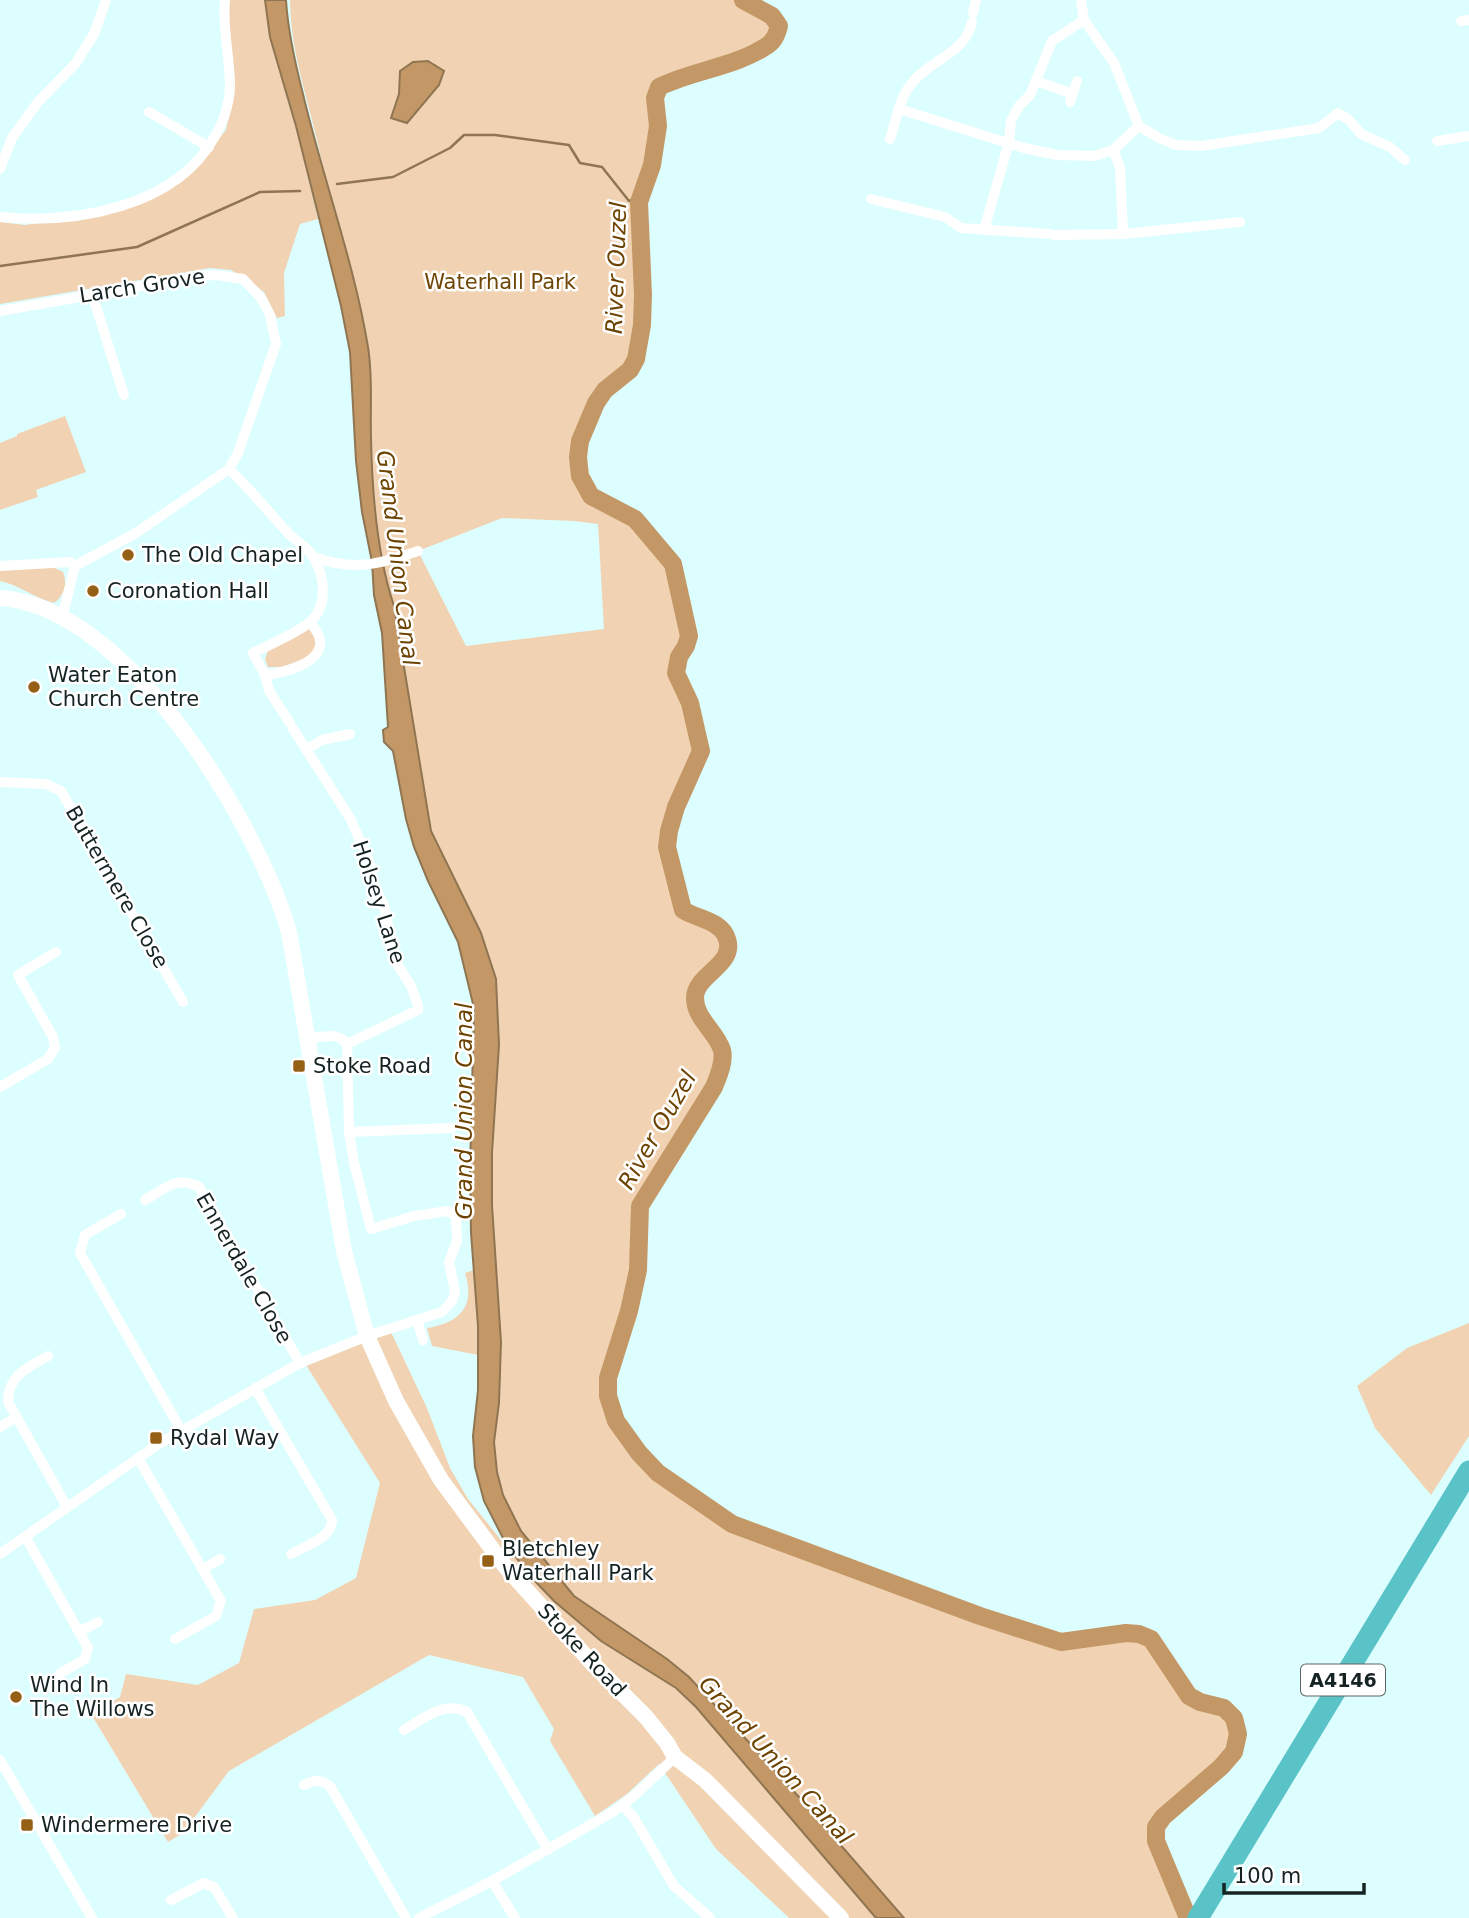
<svg xmlns="http://www.w3.org/2000/svg" width="1469" height="1918" font-family="'DejaVu Sans',sans-serif">
	<style>
		.green { fill: #f1d3b3; fill-rule: evenodd }
		.water { fill: #c39866; stroke: #8f7552; stroke-width: 2 }
		.lines { fill: none; stroke-linecap: round; stroke-linejoin: round }
		.stream { stroke: #8f7552; stroke-width: 2.5 }
		.river { stroke: #c39866; stroke-width: 18 }
		.street { stroke: #fff; stroke-width: 10 }
		.secondary { stroke: #fff; stroke-width: 16 }
		.highway { stroke: #5ac3c7; stroke-width: 21 }
		.poi-dot { fill: #956015; stroke: #fff; stroke-width: 2.5 }
		.labels { text-anchor: middle; dominant-baseline: central; stroke-width: 5; stroke-linejoin: round; paint-order: stroke }
		.shield { fill: #fff; stroke: #5c6565; stroke-width: 2 }
		.shield-label { font-size: 19px; font-weight: bold; fill: #162323 }
		.park-label { font-size: 21px; fill: #704606; stroke: #fff }
		.street-label { font-size: 21px; fill: #162323; stroke: #fff }
		.poi-label { font-size: 21px; fill: #162323; stroke: #fff; text-anchor: start }
		.water-label { font-size: 23px; font-style: italic; fill: #6d4301; stroke: #fff }
	</style>
	<rect width="100%" height="100%" fill="#ddfeff"/>
	<g class="green">
		<path d="M230 0H265L270 37 296 126 318 219 300 224 284 273 285 316 277 318 264 292 231 270 210 268 0 304V222L25 225 118 210 198 165 226 130 234 83 228 15Z"/>
		<path d="M290 0H743L772 16 779 26C777 33 775 40 768 45 736 67 693 70 659 88L655 98 658 126 652 165 639 202 643 295 642 325 636 359 630 370 605 390 596 403 580 441 578 457 579 476 591 496 635 519 673 564 689 636 686 646 679 657 676 673 690 703 701 751 676 807 669 831 667 847 683 909C697 918 722 920 727 939 734 963 701 973 695 993 689 1016 717 1031 722 1051 725 1062 718 1077 714 1087L640 1206 638 1270 629 1311 608 1378V1396L616 1421 639 1453 658 1473 732 1524 980 1616 1061 1642 1126 1633 1139 1634 1151 1639 1189 1696 1200 1702 1224 1708 1234 1718 1238 1734 1234 1752 1221 1767 1163 1817C1161 1820 1158 1823 1157 1827 1149 1848 1171 1898 1180 1918H904L799 1797 689 1677 667 1659 574 1596 521 1531 503 1495 497 1472 494 1442 499 1403 501 1342 492 1205V1153L499 1045 496 979 481 933 431 831 394 606C377 554 372 492 371 438 370 407 373 378 368 348 360 298 341 252 331 203 325 175 319 148 312 120 302 81 290 41 290 0ZM502 518 574 521 598 524 604 629 466 646 418 551Z"/>
		<path d="M65 416 86 472 36 490 38 497 0 510V443L17 436V434Z"/>
		<path d="M53 567 63 572C68 584 64 596 54 603 34 598 20 585 0 581V570Z"/>
		<path d="M309 629 318 642 314 655 282 667H268L265 659 268 651Z"/>
		<path d="M474 1270 478 1326V1355L432 1346 427 1328C459 1323 476 1307 465 1273Z"/>
		<path d="M1469 1323V1436L1431 1495 1375 1428 1357 1386 1407 1348Z"/>
		<path d="M391 1332 427 1408 450 1468 468 1499 531 1577 625 1656 676 1687 696 1707 876 1918H789L716 1849 659 1764 627 1794 595 1816 550 1741 554 1729 523 1677 429 1655 229 1771 183 1833 168 1842 91 1714 120 1697 126 1674 198 1685 239 1663 254 1609 315 1600 356 1578 380 1483 306 1365Z"/>
	</g>
	<g class="water">
		<path d="M265 0H286C288 32 295 63 303 94 323 179 354 262 368 347 373 378 370 407 371 438 372 492 377 555 394 606L431 831 481 933 496 979 499 1045 492 1153V1205L501 1342 499 1403 494 1442 497 1472 503 1495 521 1531 574 1596 667 1659 689 1677 799 1797 904 1918H876L696 1707 676 1688 601 1641 554 1601 531 1577 506 1544 484 1501 475 1467 473 1436 478 1390V1326L471 1233 470 1171 474 1008 458 942 428 881 414 847 406 819 393 751 384 742 383 730 388 727 382 633 374 595 372 562 362 512 356 461 350 352 341 306 296 126 270 37Z"/>
		<path d="M428 61 444 71 439 85 407 123 391 118 399 94 400 71 413 62Z"/>
	</g>
	<g class="lines">
		<g class="stream">
			<path d="M337 184 393 177 450 148 464 135H495L569 145 580 163 602 167 629 201 642 196"/>
			<path d="M0 266 137 247 260 192 300 191"/>
		</g>
		<path class="river" d="M743 0 772 16 779 26C777 33 775 40 768 45 736 67 693 70 659 87L655 98 658 126 652 165 639 202 643 295 642 325 636 359 630 370 605 390 596 403 580 441 578 457 580 476 591 496 635 519 673 564 689 636 686 646 679 657 676 673 690 703 701 751 676 807 669 831 667 847 683 910C697 919 721 920 727 939 736 965 695 974 695 998 695 1019 716 1031 722 1050 725 1062 718 1077 714 1087L640 1206 638 1270 629 1311 608 1378V1396L616 1421 639 1453 658 1473 732 1524 980 1616 1061 1642 1126 1633 1139 1634 1151 1639 1189 1696 1200 1702 1224 1708 1234 1718 1238 1734 1234 1752 1221 1767 1163 1817 1156 1827V1841L1188 1918"/>
		<g class="street">
			<path d="M1081 0 1084 20 1114 63 1139 126 1159 138 1176 145 1201 146 1319 128 1338 113 1349 120 1361 134 1390 147 1405 160"/>
			<path d="M973 13 976 0"/>
			<path d="M1461 21 1469 20"/>
			<path d="M1036 81 1073 94"/>
			<path d="M1070 102 1077 81"/>
			<path d="M899 109 1024 148 1057 155 1094 156 1113 150 1139 126"/>
			<path d="M149 112 209 147"/>
			<path d="M890 139C896 121 899 98 912 83 931 59 965 54 972 22"/>
			<path d="M1437 141 1469 136"/>
			<path d="M1113 150 1120 167 1123 234 1240 222"/>
			<path d="M0 169 12 138 38 102 75 64 94 34 106 0"/>
			<path d="M871 199 945 217 961 228 1049 234"/>
			<path d="M0 217C74 224 176 208 215 136 218 130 222 124 224 117 227 108 230 96 230 86 230 57 222 29 225 0"/>
			<path d="M984 230 1009 142 1011 121 1019 106 1030 95 1052 41 1084 20"/>
			<path d="M1054 235 1123 234"/>
			<path d="M92 294 124 395"/>
			<path d="M0 311 198 276 216 275 243 279 261 298 270 315 276 344 238 453 229 469 136 533 75 566 62 618"/>
			<path d="M229 469C250 489 267 510 287 532 295 541 308 547 314 558 325 577 328 606 310 622 296 634 270 644 253 653L265 675C294 671 341 657 310 622"/>
			<path d="M314 557C355 572 378 564 418 551"/>
			<path d="M0 566 70 562 75 566"/>
			<path d="M265 675 269 691 290 723"/>
			<path d="M293 729 350 818 370 863 374 885 384 905 395 961 411 986 418 1005V1010L347 1044"/>
			<path d="M307 749 322 740 350 734"/>
			<path d="M0 782 46 784 61 791 183 1002"/>
			<path d="M0 1087 48 1059 55 1048 53 1037 18 975 56 952"/>
			<path d="M349 1132 452 1128"/>
			<path d="M145 1200C165 1189 177 1175 199 1187L300 1363"/>
			<path d="M121 1214 85 1235 80 1253 181 1430"/>
			<path d="M417 1320 423 1340"/>
			<path d="M48 1356C27 1368 8 1375 8 1402L67 1507"/>
			<path d="M255 1388 332 1520C332 1538 305 1546 291 1554"/>
			<path d="M0 1427 15 1418"/>
			<path d="M138 1458 221 1601 216 1616 175 1639"/>
			<path d="M25 1536 88 1648 85 1659 59 1674"/>
			<path d="M0 1554 157 1445 300 1363 367 1336 442 1312 452 1301 455 1292 449 1262 457 1241 456 1216 448 1211 414 1216 371 1229 354 1163 349 1132 347 1044C337 1031 322 1037 308 1039"/>
			<path d="M203 1569 220 1559"/>
			<path d="M79 1632 98 1622"/>
			<path d="M404 1730C423 1719 445 1700 467 1712L548 1850"/>
			<path d="M0 1760 92 1918"/>
			<path d="M304 1785C314 1780 320 1779 330 1786L406 1918"/>
			<path d="M623 1805 634 1818 674 1886 710 1918"/>
			<path d="M492 1881 515 1918"/>
			<path d="M171 1900 204 1883 214 1887 233 1918"/>
			<path d="M419 1918 492 1881 613 1812 635 1795 675 1757"/>
		</g>
		<path class="secondary" d="M0 598C127 606 257 822 289 932L344 1251 367 1336 396 1401 441 1480 504 1565 591 1662 646 1717 667 1743 675 1757 705 1780 841 1918"/>
		<path class="highway" d="M1198 1918 1469 1471"/>
	</g>
	<g class="poi-dot">
		<circle cx="128" cy="555" r="7"/>
		<circle cx="93" cy="591" r="7"/>
		<circle cx="34" cy="687" r="7"/>
		<rect x="292" y="1059" width="14" height="14" rx="3.5"/>
		<rect x="149" y="1431" width="14" height="14" rx="3.5"/>
		<rect x="481" y="1554" width="14" height="14" rx="3.5"/>
		<circle cx="16" cy="1697" r="7"/>
		<rect x="20" y="1818" width="14" height="14" rx="3.5"/>
	</g>
	<g class="labels">
		<rect class="shield" x="1301" y="1664.5" width="84" height="31" rx="5"/>
		<g class="shield-label">
			<text x="1343" y="1680">A4146</text>
		</g>
		<g class="park-label">
			<text x="500" y="282">Waterhall Park</text>
		</g>
		<g class="street-label">
			<text transform="translate(142 286) rotate(-9)">Larch Grove</text>
			<text transform="translate(117 887) rotate(60)">Buttermere Close</text>
			<text transform="translate(379 902) rotate(72)">Holsey Lane</text>
			<text transform="translate(244 1268) rotate(60)">Ennerdale Close</text>
			<text transform="translate(582 1650) rotate(47)">Stoke Road</text>
		</g>
		<g class="poi-label">
			<text x="142" y="555">The Old Chapel</text>
			<text x="107" y="591">Coronation Hall</text>
			<text x="48" y="675">Water Eaton<tspan x="48" dy="24">Church Centre</tspan></text>
			<text x="313" y="1066">Stoke Road</text>
			<text x="170" y="1438">Rydal Way</text>
			<text x="502" y="1549">Bletchley<tspan x="502" dy="24">Waterhall Park</tspan></text>
			<text x="30" y="1685">Wind In<tspan x="30" dy="24">The Willows</tspan></text>
			<text x="41" y="1825">Windermere Drive</text>
		</g>
		<g class="water-label">
			<text transform="translate(616 268) rotate(-88)">River Ouzel</text>
			<text transform="translate(398 558) rotate(83)">Grand Union Canal</text>
			<text transform="translate(464 1111) rotate(-90)">Grand Union Canal</text>
			<text transform="translate(657 1130) rotate(-60)">River Ouzel</text>
			<text transform="translate(776 1760) rotate(48)">Grand Union Canal</text>
		</g>
	</g>
	<path d="M1224 1883v10h140v-10" fill="none" stroke="#162323" stroke-width="3.5"/>
	<text x="1234" y="1883" font-size="21" fill="#162323" stroke="#ffffff" stroke-width="5" paint-order="stroke">100 m</text>
</svg>
